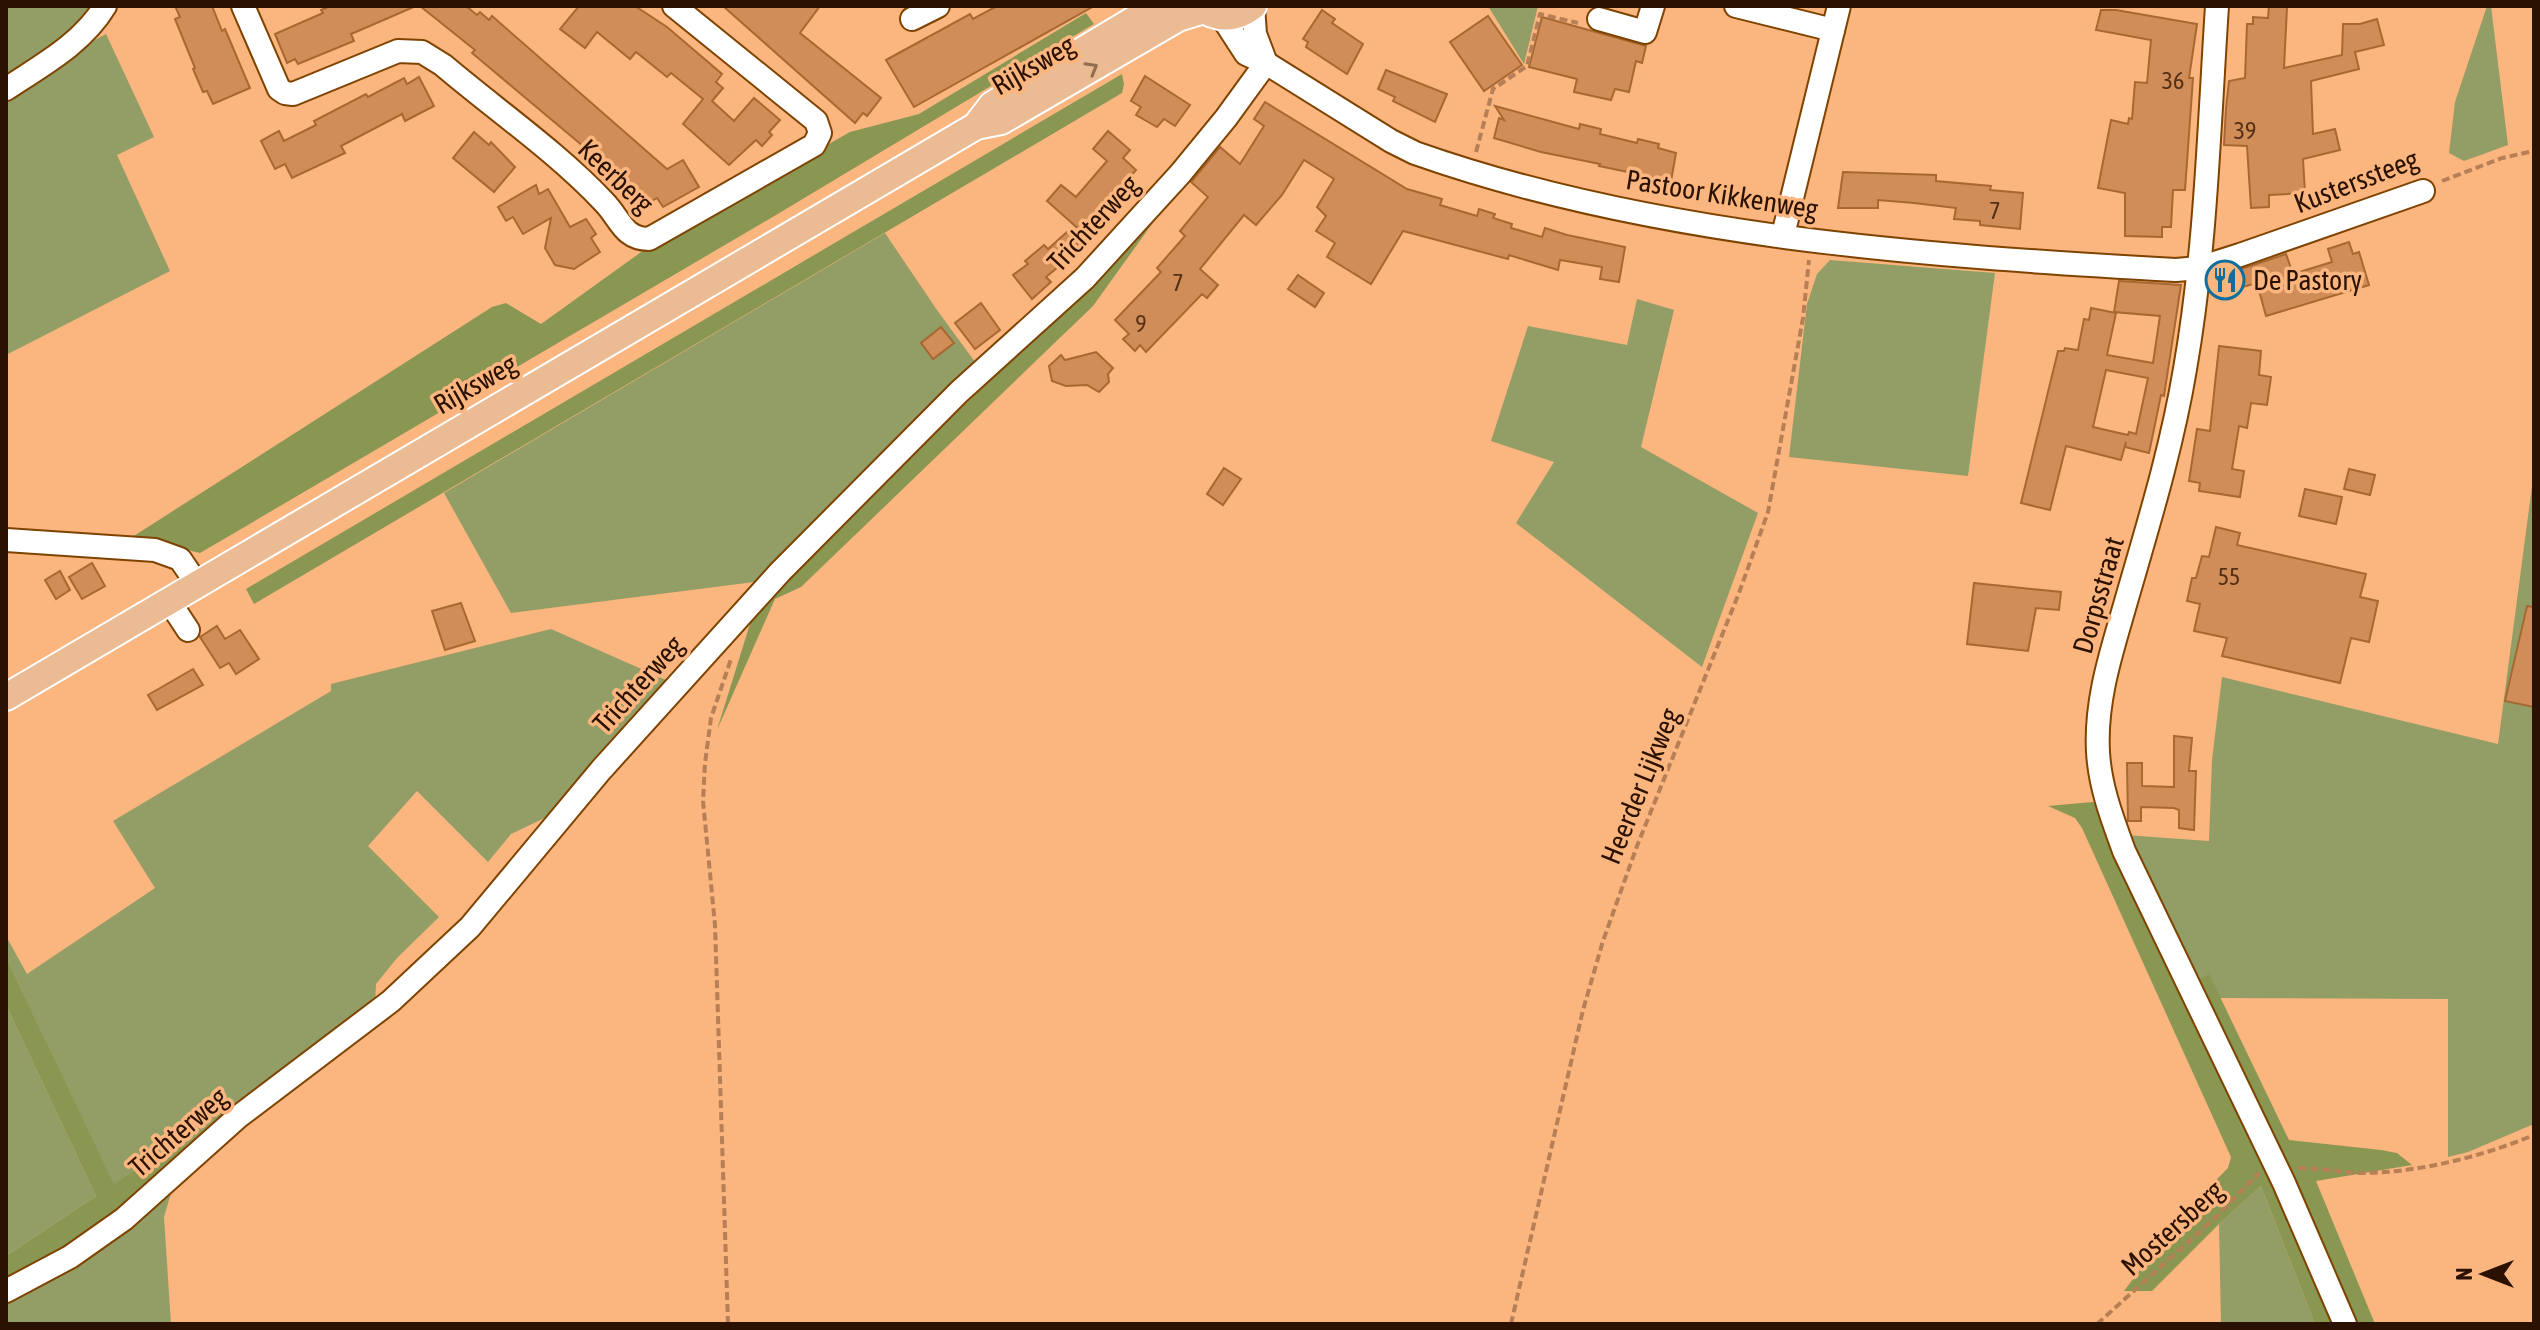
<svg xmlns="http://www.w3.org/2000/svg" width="2540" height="1330" font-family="'Asap Condensed',sans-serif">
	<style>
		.green { fill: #929e65 }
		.forest { fill: #899753 }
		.building { fill: #d08d58; stroke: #a76832; stroke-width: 2; fill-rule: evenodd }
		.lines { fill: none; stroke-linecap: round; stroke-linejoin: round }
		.minor-casing { stroke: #7f4300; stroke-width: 26 }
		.major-casing { stroke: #fff; stroke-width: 30 }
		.path { stroke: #b67f55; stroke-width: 4; stroke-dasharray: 8 4; stroke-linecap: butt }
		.minor { stroke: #fff; stroke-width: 22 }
		.major { stroke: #ebbb93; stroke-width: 26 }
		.oneway { stroke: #946e51 }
		.labels { text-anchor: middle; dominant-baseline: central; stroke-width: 7; stroke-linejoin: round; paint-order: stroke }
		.number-label { font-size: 24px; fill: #543016 }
		.street-label { font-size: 28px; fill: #2a1100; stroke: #fbb57f }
		.poi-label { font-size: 28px; fill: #2a1100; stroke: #fbb57f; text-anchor: start }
	</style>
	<rect width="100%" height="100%" fill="#fbb57f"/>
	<g class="green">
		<path d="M6 6H100L81 47 106 34 154 137 117 155 170 271 6 355Z"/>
		<path d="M1488 6H1538L1524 64Z"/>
		<path d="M2487 6H2491L2508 145 2464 161 2449 153 2455 102Z"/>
		<path d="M885 233 937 310 978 366 762 581 511 613 444 493Z"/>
		<path d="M1830 260 1995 273 1968 476 1789 457 1807 304 1817 274Z"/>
		<path d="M1637 299 1674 310 1641 447 1758 513 1702 667 1516 523 1554 462 1491 441 1528 326 1627 345Z"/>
		<path d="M2534 471V1124L2468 1152 2448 1157V999L2220 998 2209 975 2190 984 2125 835 2209 841 2212 760 2222 677 2498 744Z"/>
		<path d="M551 629 673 683 553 814 511 834 488 862 417 791 368 846 439 917 397 958 376 984 375 1006 211 1133 150 1161 114 1185 6 957V936L27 974 155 888 113 821 331 691V684Z"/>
		<path d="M6 1005 96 1196 6 1256Z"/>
		<path d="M2261 1186 2266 1199 2315 1324H2221L2219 1224Z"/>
		<path d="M171 1193 164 1217 171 1324H6V1297L88 1256Z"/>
	</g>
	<g class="forest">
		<path d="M1086 13 1094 24 776 215 200 553 170 546 126 541 492 307 506 303 541 324 651 245 850 132 919 114Z"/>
		<path d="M1122 74 1124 84 1122 93 254 604 246 589Z"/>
		<path d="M1162 210 1093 306 801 587 775 599 717 730 754 611 884 480 1083 294Z"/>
		<path d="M2093 802 2125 835 2191 984 2209 974 2289 1140 2381 1150 2397 1153 2412 1165 2316 1181 2375 1324H2315L2261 1186 2219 1224 2152 1291H2124L2184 1212 2228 1168 2231 1157 2082 828 2075 818 2048 806Z"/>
		<path d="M6 957 114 1184 150 1161 211 1133 137 1199 6 1287V1256L96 1196 6 1005Z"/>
	</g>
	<g class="building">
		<path d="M175 6H212L222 31 225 29 250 88 213 104 207 91 203 92 193 69 195 68 175 19 180 17Z"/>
		<path d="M330 6H416L351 34 354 41 298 64 295 59 287 63 275 34 323 13 321 10Z"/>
		<path d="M420 6H466L477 15 480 12 489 20 492 16 667 169 683 160 699 187 663 207 657 198 643 206 633 188 472 53 475 50Z"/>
		<path d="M579 6H635L667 27 722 74 716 82 723 88 712 101 734 121 754 98 780 120 769 132 772 135 762 146 756 140 729 165 683 124 703 99 671 73 667 77 636 52 630 59 597 32 585 48 560 29Z"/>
		<path d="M723 6H820L800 33 881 98 867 116 863 113 855 123Z"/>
		<path d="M997 6H1094L914 107 886 60 970 14 973 19Z"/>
		<path d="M2269 6 2287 7 2284 68 2342 55 2343 24H2360L2377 19 2384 45 2355 52 2359 69 2311 81 2313 134 2335 129 2340 150 2303 159 2305 193 2269 195V207L2251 208 2247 146 2224 145 2226 108 2229 81 2245 78 2247 24H2253V17L2268 18Z"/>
		<path d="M1322 10 1335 19 1332 23 1363 44 1347 74 1306 47 1308 42 1303 39Z"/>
		<path d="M2101 10H2116L2197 24 2189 78H2193L2185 190H2173L2171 227H2162V237L2125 236V193L2098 188 2111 120 2128 124 2129 118 2132 119 2135 82 2147 83 2151 40 2096 30Z"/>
		<path d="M1488 16 1522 65 1484 91 1450 42Z"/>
		<path d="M1542 17 1646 46 1642 63 1636 61 1629 92 1615 89 1611 100 1574 92 1577 79 1529 67Z"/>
		<path d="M1386 70 1447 94 1435 122 1393 101 1395 97 1378 89Z"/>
		<path d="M1145 76 1190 105 1175 126 1164 119 1157 127 1136 115 1141 107 1131 101Z"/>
		<path d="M419 77 434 106 405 121 402 114 341 146 345 153 292 178 285 164 275 169 261 141 279 131 284 141 316 125 314 121 366 94 368 97 404 78 407 84Z"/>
		<path d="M1265 102 1407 189 1442 199 1440 205 1477 216 1479 209 1495 214 1493 218 1512 224 1511 228 1542 237 1545 228 1567 235 1625 247 1619 282 1600 279 1602 267 1560 260 1558 270 1509 255 1508 259 1403 231 1371 284 1327 257 1335 243 1316 231 1326 216 1317 207 1334 179 1304 160 1282 195 1256 225 1244 215 1200 269 1218 285 1207 298 1202 294 1146 352 1140 345 1135 351 1123 339 1129 334 1115 320 1161 272 1157 268 1185 236 1180 231 1208 197 1191 182 1220 147 1240 164 1264 126 1254 119Z"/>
		<path d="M1495 106 1579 129 1580 124 1601 129 1600 134 1637 143 1638 139 1659 144 1658 148 1676 153 1671 181 1599 166 1600 164 1541 152 1494 138 1499 118 1504 120Z"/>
		<path d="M1108 131 1130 150 1123 158 1136 170 1082 232 1047 201 1061 185 1076 197 1107 161 1093 149Z"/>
		<path d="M474 132 489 145 491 142 515 167 494 192 453 158Z"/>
		<path d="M1843 172 1936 175V181L1991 186 1990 190 2023 193 2020 229 1980 225V221L1954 219 1956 208 1914 203 1878 200V208H1838Z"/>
		<path d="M536 185 539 194 548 189 570 227 586 219 596 234 591 238 600 252 574 269 555 265 545 248 551 218 523 234 513 217 506 221 498 207Z"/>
		<path d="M1067 232 1081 248 1046 277 1051 282 1032 299 1013 275 1028 264 1025 261 1044 245 1048 249Z"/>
		<path d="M2349 242 2353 254 2359 252 2369 285 2266 316 2257 283 2217 294V277L2286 254 2293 274 2332 262 2328 249Z"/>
		<path d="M1298 275 1324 293 1315 307 1288 289Z"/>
		<path d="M2119 281 2181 285 2164 396 2161 395 2149 453 2125 447 2126 442 2121 460 2066 446 2050 510 2021 503 2058 351H2064L2065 348 2078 350 2084 319 2089 320 2091 308 2116 313 2107 355 2153 363 2160 316 2114 312ZM2106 370 2148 378 2136 434 2129 432 2128 435 2093 427Z"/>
		<path d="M981 303 1000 330 975 349 955 323Z"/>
		<path d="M941 327 954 343 933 359 921 343Z"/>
		<path d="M2219 346 2261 351 2259 375 2271 377 2267 405 2251 403 2247 428 2239 426 2232 469 2244 471 2240 497 2199 491 2200 483 2189 481 2197 429 2210 431Z"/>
		<path d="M1096 352 1113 368 1108 374 1109 382 1099 392 1087 385 1066 386 1052 381 1049 366 1061 355 1065 360Z"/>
		<path d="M1224 468 1241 479 1223 505 1207 494Z"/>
		<path d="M2349 469 2375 475 2370 495 2344 489Z"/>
		<path d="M2305 489 2342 497 2336 524 2299 516Z"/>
		<path d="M2216 527 2240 533 2237 545 2366 574 2360 597 2378 601 2369 642 2351 638 2340 683 2222 656 2227 638 2194 631 2200 604 2187 601 2192 578H2196L2202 556 2209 557Z"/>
		<path d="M92 563 105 586 82 599 69 577Z"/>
		<path d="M60 571 70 590 56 599 45 580Z"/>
		<path d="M1974 583 2061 592 2059 610 2036 608 2028 651 1967 644Z"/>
		<path d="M461 603 475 641 445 650 432 611Z"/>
		<path d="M2527 606 2534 607V707L2505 701Z"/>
		<path d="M217 626 225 639 240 630 259 659 236 674 229 663 220 668 200 637Z"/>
		<path d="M193 669 203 685 157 710 148 695Z"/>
		<path d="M2174 736 2192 738 2189 771H2196L2194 830 2179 828V810L2174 808 2141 807V821H2128L2127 763H2142V786L2174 787Z"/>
	</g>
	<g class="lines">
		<defs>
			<g id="minor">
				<path d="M243 6 279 89 285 93 293 94 398 51 422 52 443 65C496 110 557 152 604 202 620 218 623 239 649 239L814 145 820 133 816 121 674 6"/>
				<path d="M1253 6 1255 34 1266 63"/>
				<path d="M1736 6 1833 30"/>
				<path d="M2217 6C2209 127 2206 249 2185 369 2172 447 2149 522 2127 598 2113 648 2095 698 2098 752 2100 787 2112 818 2124 851L2284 1183 2345 1324"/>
				<path d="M1222 17 1246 54 1266 63 1391 141 1415 153C1653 237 1925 256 2176 270L2199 268 2240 255 2423 191"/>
				<path d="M912 19 938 6"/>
				<path d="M1599 19 1645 32 1653 6"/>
				<path d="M6 89C42 65 82 44 105 6"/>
				<path d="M1783 235 1839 6"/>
				<path d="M6 540 155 550 180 559 197 584"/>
				<path d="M169 601 188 630"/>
				<path d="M6 1291 70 1257 124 1219 238 1117 391 1001 470 927 601 770 780 572 959 392 1085 278 1180 174 1226 118 1266 63"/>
			</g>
			<g id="major">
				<path d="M1198 6C1216 20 1236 20 1253 6"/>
				<path d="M976 126 992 105 1157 6"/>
				<path d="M6 697 976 126 1001 121 1178 18 1204 10"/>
			</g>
		</defs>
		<use href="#minor" class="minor-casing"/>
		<use href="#major" class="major-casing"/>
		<g class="path">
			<path d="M1476 152 1493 89 1527 66 1540 14 1578 23"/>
			<path d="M2442 181 2502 158 2534 151"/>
			<path d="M2298 1168C2319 1168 2339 1172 2360 1173 2417 1173 2481 1157 2534 1135"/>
			<path d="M728 1324 715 925 703 801 705 763 711 718 731 659"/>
			<path d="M1511 1324 1583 1010 1603 941 1637 846 1739 593 1768 512 1803 318 1809 260"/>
			<path d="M2097 1324 2215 1218 2259 1173"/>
		</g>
		<use href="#minor" class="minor"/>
		<use href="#major" class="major"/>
	</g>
	<defs><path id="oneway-chevron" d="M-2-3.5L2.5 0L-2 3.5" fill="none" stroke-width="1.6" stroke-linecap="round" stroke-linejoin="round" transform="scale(2)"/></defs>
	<use class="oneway" href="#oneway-chevron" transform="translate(1092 68) rotate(-30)"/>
	<defs>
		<symbol id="restaurant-ring" viewBox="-11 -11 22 22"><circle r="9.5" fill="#fbb57f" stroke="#106d9c" stroke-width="1.5"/><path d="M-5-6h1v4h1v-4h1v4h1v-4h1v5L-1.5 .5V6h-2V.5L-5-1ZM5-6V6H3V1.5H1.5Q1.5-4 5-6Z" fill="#106d9c"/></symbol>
	</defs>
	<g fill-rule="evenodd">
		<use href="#restaurant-ring" x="2203" y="258" width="44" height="44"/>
	</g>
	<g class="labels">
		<g class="number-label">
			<text x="2173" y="80">36</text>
			<text x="2245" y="130">39</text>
			<text x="1995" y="210">7</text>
			<text x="1178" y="282">7</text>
			<text x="1141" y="323">9</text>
			<text x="2229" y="576">55</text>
		</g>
		<g class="street-label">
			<text transform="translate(1033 65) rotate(-30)">Rijksweg</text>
			<text transform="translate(616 176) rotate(44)">Keerberg</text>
			<text transform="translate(2356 181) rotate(-21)">Kusterssteeg</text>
			<text transform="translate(1722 194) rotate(9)">Pastoor Kikkenweg</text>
			<text transform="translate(1093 223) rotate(-47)">Trichterweg</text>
			<text transform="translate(475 384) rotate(-30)">Rijksweg</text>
			<text transform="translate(2098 595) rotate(-74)">Dorpsstraat</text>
			<text transform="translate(638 684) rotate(-48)">Trichterweg</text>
			<text transform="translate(1640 786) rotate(-68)">Heerder Lijkweg</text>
			<text transform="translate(178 1132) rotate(-41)">Trichterweg</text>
			<text transform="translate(2172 1228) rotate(-42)">Mostersberg</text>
		</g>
		<g class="poi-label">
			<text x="2253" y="280">De Pastory</text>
		</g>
	</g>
	<rect width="2540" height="1330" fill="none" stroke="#2a1100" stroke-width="16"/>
	<g transform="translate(2484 1274) rotate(270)" stroke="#fbb57f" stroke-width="6" paint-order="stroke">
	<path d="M0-6L14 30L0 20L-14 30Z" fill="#2a1100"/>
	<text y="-12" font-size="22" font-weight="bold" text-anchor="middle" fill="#2a1100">N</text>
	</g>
</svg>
